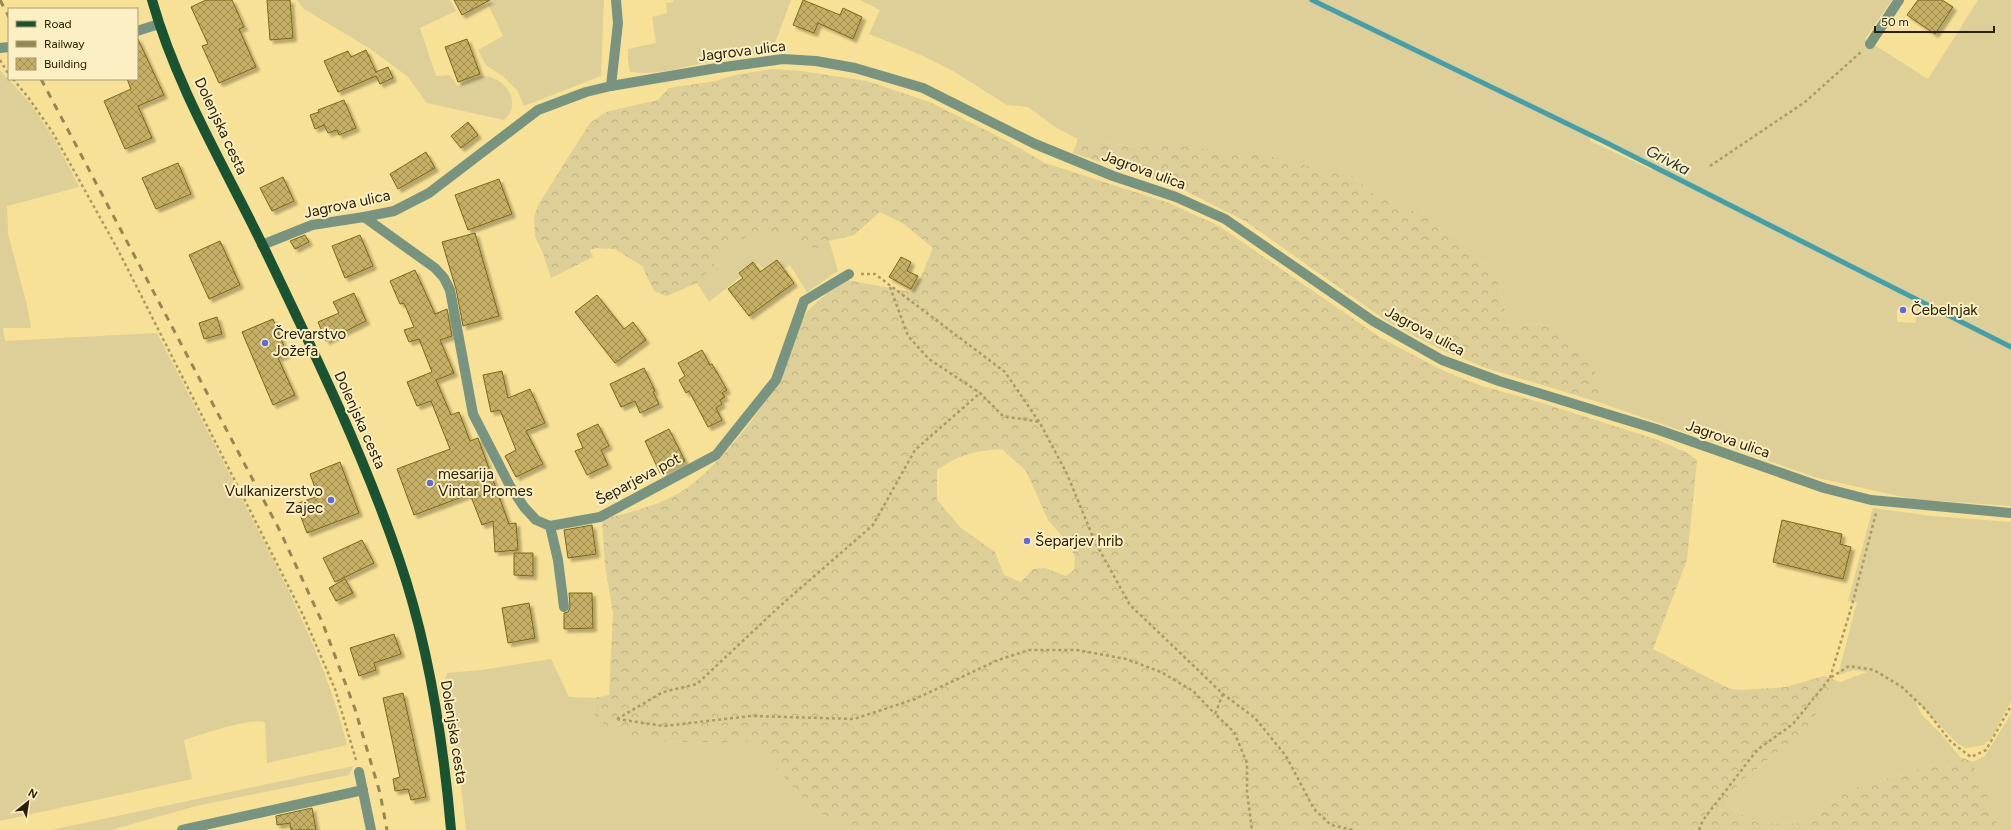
<svg xmlns="http://www.w3.org/2000/svg" width="2011" height="830" font-family="Figtree,sans-serif">
	<style>
		.grass { fill: #dece97; fill-rule: evenodd }
		.forest { fill: url(#forest-crowns); fill-rule: evenodd }
		.lines { fill: none; stroke-linecap: round; stroke-linejoin: round }
		.stream { stroke: #43a0aa; stroke-width: 5 }
		.building { fill: url(#building-cross-hatch); stroke: #7c6718; filter: url(#shadow) }
		.path { stroke: #ac9b60; stroke-width: 2.5; stroke-dasharray: 3 3; stroke-linecap: butt }
		.minor { stroke: #789480; stroke-width: 10 }
		.major { stroke: #1a5331; stroke-width: 10 }
		.rail { stroke: #968750; stroke-width: 3; stroke-dasharray: 7 7; stroke-linecap: butt }
		.poi-dot { fill: #5c6be2; stroke: #fcefc3; stroke-width: 1.5 }
		.labels { text-anchor: middle; dominant-baseline: central; stroke-width: 4; stroke-linejoin: round; paint-order: stroke }
		.street-label { font-size: 15px; fill: #282001; stroke: #fcefc3 }
		.poi-label { font-size: 15px; fill: #282001; stroke: #fcefc3; text-anchor: start }
		.water-label { font-size: 16px; font-style: italic; fill: #1c3338; stroke: #fcefc3 }
	</style>
	<defs>
		<pattern id="forest-crowns" width="20" height="18" patternUnits="userSpaceOnUse"><rect width="20" height="18" fill="#dece97"/><path d="M2 6a3 3 0 1 1 6 0M12 15a3 3 0 1 1 6 0" fill="none" stroke="#beb180"/></pattern>
		<pattern id="building-cross-hatch" width="8" height="8" patternUnits="userSpaceOnUse"><rect width="8" height="8" fill="#c4af65"/><path d="M0 0l8 8M0 8l8-8" fill="none" stroke="#9f8e51"/></pattern>
		<filter id="shadow"><feDropShadow dx="3.5" dy="3.5" stdDeviation="1" flood-color="#0004"/></filter>
	</defs>
	<rect width="100%" height="100%" fill="#f7e196"/>
	<g class="grass">
		<path d="M297 0H450L456 11 420 28 436 76 450 75 457 86C464 83 474 76 483 76 498 76 514 90 512 106 512 111 508 116 504 120L427 103 407 76 369 48 304 9Z"/>
		<path d="M486 0H604L601 76 524 106 517 90 504 77 486 65 478 50 503 36Z"/>
		<path d="M673 0H791L772 51C752 54 732 57 713 61 685 66 659 76 630 72L628 60V49L656 43 652 17 667 13 666 3 673 2Z"/>
		<path d="M860 0H1892L1865 39 1928 79 1978 0H2011V506L1912 499 1818 478 1598 402 1597 379 1556 324 1509 325 1498 283 1478 253 1460 242 1431 216 1399 207 1374 194 1350 174 1155 145 1138 147 1078 139 1055 127 1028 107 1007 105 953 71 919 54 869 34 880 10ZM1590 133 1654 164 1652 170 1590 141ZM1901 306 1917 308 1915 323 1897 322V310Z"/>
		<path d="M0 70 30 103 55 140 79 187 7 206 8 234 27 305 31 328H3L5 341 157 333C188 392 218 452 248 511 286 584 328 666 347 745L267 763 265 722C251 717 200 735 184 740L192 779 0 821Z"/>
		<path d="M774 231 809 247 832 251 838 271 807 292 790 265 770 277 758 263 709 302 697 283C713 265 729 242 752 232 758 230 767 231 774 231Z"/>
		<path d="M1873 508 1932 516 2011 522V701L1992 737 1984 745 1966 748 1958 744 1914 699 1922 715 1941 734 1960 757 1851 789 1796 824 1758 823 1727 806 1728 797 1741 782 1778 752 1840 682 1867 672 1854 670 1838 675 1857 602 1848 601Z"/>
		<path d="M551 659 569 697 594 698 595 716 653 741 723 743 744 740 762 752 814 811 852 826 854 830H466L458 760 445 680 447 673 482 670Z"/>
		<path d="M2011 714V830H1999L1987 795 1980 786 1973 762 1985 756Z"/>
		<path d="M353 766 349 775 196 806 111 830H51Z"/>
	</g>
	<g class="forest">
		<path d="M772 69 801 71 867 81 932 103 1009 142 1045 163 1169 203 1219 226 1381 338 1446 372 1482 386 1539 402 1658 440 1687 453 1697 460 1687 560 1653 649 1728 688 1741 690 1786 687 1824 676 1840 682 1827 697 1807 728 1741 782 1728 797 1727 806 1758 823 1796 824 1851 789 1960 757 1973 762 1980 786 1987 795 1999 830H854L852 826 814 811 762 752 744 740 723 743 653 741 608 728 595 716 594 698 609 695 613 613 605 565 602 520C629 512 660 506 684 490 708 475 749 427 764 403 779 378 785 348 800 322 811 304 829 292 847 280L911 292 921 277 933 248 904 224 880 212 854 235 829 241 832 251 809 247 774 231 753 232 731 247 697 283 667 296 654 291 642 266 615 249 596 248 590 250 593 257 551 278 543 253 535 237 534 218 538 205 590 123 606 112 658 100 669 88 716 81 735 75ZM1002 449 1026 471 1048 520 1067 542 1075 557 1074 570 1066 576 1045 568 1033 569 1021 582 1004 575 995 552 961 528 937 500V470C961 454 974 451 1002 449Z"/>
		<path d="M1078 139 1138 147 1155 145 1185 147 1269 156 1315 168 1350 174 1374 194 1399 207 1431 216 1460 242 1478 253 1491 266 1498 283 1509 325 1556 324C1571 340 1591 355 1597 377 1599 385 1598 394 1598 402L1486 368 1444 351 1388 322 1245 221 1180 188 1073 153Z"/>
	</g>
	<g class="lines">
		<path class="stream" d="M1312 0 1607 143 2011 347"/>
	</g>
	<g class="building">
		<path d="M206 0H232L244 27 239 29 256 67 219 83 202 46 208 44 191 7Z"/>
		<path d="M267 0H290L293 38 270 40Z"/>
		<path d="M454 0H490L462 15Z"/>
		<path d="M803 0 840 15 843 8 862 17 853 39 818 23 814 33 793 25Z"/>
		<path d="M1918 0H1942L1953 7 1935 34 1907 15Z"/>
		<path d="M137 37 164 95 138 106 152 138 125 149 104 101 131 89 127 79H137Z"/>
		<path d="M467 39 480 74 458 82 445 47Z"/>
		<path d="M366 50 376 72 388 67 393 78 380 84 376 76 338 92 324 61 348 51 351 57Z"/>
		<path d="M344 100 356 128 339 135 337 130 328 133 324 125 315 129 310 115 319 112 318 110Z"/>
		<path d="M468 122 478 135 461 148 451 136Z"/>
		<path d="M426 152 435 168 398 189 390 174Z"/>
		<path d="M178 163 191 194 156 209 142 178Z"/>
		<path d="M283 177 294 201 272 211 260 188Z"/>
		<path d="M499 179 512 214 468 230 455 195Z"/>
		<path d="M475 233 499 316 463 326 456 289 442 242Z"/>
		<path d="M305 235 309 242 295 249 290 241Z"/>
		<path d="M360 235 373 266 345 278 332 246Z"/>
		<path d="M220 241 240 285 209 299 189 255Z"/>
		<path d="M901 257 911 262 907 271 918 276 911 289 889 277Z"/>
		<path d="M777 260 794 283 749 316 728 289 743 278 739 273 753 262 760 272Z"/>
		<path d="M415 270 435 314 447 309 452 336 440 340 454 373 436 380 451 415 459 412 470 441 478 438 509 524 516 523 518 550 495 552 493 521 482 525 470 494 414 515 397 469 450 449 431 401 417 406 407 382 432 372 419 339 409 342 404 330 414 327 404 303 400 304 390 281Z"/>
		<path d="M354 293 366 321 326 341 318 322 339 313 333 302Z"/>
		<path d="M597 295 624 329 633 322 646 340 615 363 575 312Z"/>
		<path d="M217 317 222 334 204 339 199 323Z"/>
		<path d="M273 319 287 354 278 358 295 395 273 405 242 332Z"/>
		<path d="M702 350 710 365 712 364 727 390 722 393 725 397 720 400 722 404 716 408 722 420 708 427 689 391 686 393 679 380 685 376 678 363Z"/>
		<path d="M644 368 655 391 653 392 659 404 640 413 635 401 621 407 610 384Z"/>
		<path d="M502 371 508 398 530 389 545 423 526 431 543 464 516 477 505 456 516 450 500 410 491 412 483 375Z"/>
		<path d="M598 424 609 446 601 450 608 465 587 475 575 451 583 448 577 434Z"/>
		<path d="M669 429 685 461 660 473 645 441Z"/>
		<path d="M340 462 359 513 307 533 296 504 318 496 310 474Z"/>
		<path d="M1782 520 1842 534 1840 544 1851 547 1843 579 1773 562Z"/>
		<path d="M592 525 596 554 568 558 564 530Z"/>
		<path d="M362 540 374 563 335 582 323 558Z"/>
		<path d="M514 553H533V576L514 575Z"/>
		<path d="M345 579 353 593 336 601 329 588Z"/>
		<path d="M569 593H592L593 628 564 629V613L568 612 570 607Z"/>
		<path d="M529 603 535 638 508 643 502 608Z"/>
		<path d="M394 634 401 654 374 663 376 670 359 676 350 648Z"/>
		<path d="M403 693 426 797 411 800 408 789 395 791 393 779 400 777 383 698Z"/>
		<path d="M312 808 316 830H291L290 823 277 825 276 816Z"/>
	</g>
	<g class="lines">
		<g class="path">
			<path d="M0 60 9 75"/>
			<path d="M13 79 28 97 53 133 117 248 303 615 335 689 356 760"/>
			<path d="M1710 166 1805 102 1861 52"/>
			<path d="M861 274H875L1005 372 1040 423 1067 474 1095 542 1130 605 1223 694 1255 718 1286 756 1314 809 1331 825 1353 830"/>
			<path d="M890 287 908 336 929 359 980 393 1003 416 1040 422"/>
			<path d="M1830 678 1852 605 1876 513"/>
			<path d="M1223 694 1215 714 1234 732 1247 763V792L1252 830"/>
			<path d="M617 719 664 726 751 716 854 719 915 699 998 660 1029 650H1077L1126 659 1161 672 1193 691 1215 714"/>
			<path d="M617 719 663 692 697 684 780 606 873 525 915 450 980 393"/>
			<path d="M1699 830 1703 820 1757 750 1793 724 1830 678 1849 666 1874 670 1902 687 1926 710 1951 742 1971 757 1986 750 2011 706"/>
		</g>
		<g class="minor">
			<path d="M137 31 159 24"/>
			<path d="M1870 44 1899 0"/>
			<path d="M0 48 9 47"/>
			<path d="M611 86 618 23 616 0"/>
			<path d="M364 217 435 268 444 278 450 290 473 414 510 486 524 507 536 520 550 526 600 517 716 455 776 380 804 301 849 274"/>
			<path d="M262 245 312 225 364 217 394 211 429 193 538 110 586 92 611 86 717 68 783 59 816 61 855 68 923 88 1035 144 1113 176 1176 197 1225 219 1373 321 1442 360 1499 381 1656 429 1824 488 1871 500 2011 513"/>
			<path d="M550 526 558 560 564 607"/>
			<path d="M359 772 371 830"/>
			<path d="M182 830 363 790"/>
		</g>
		<path class="major" d="M152 0C177 89 226 169 266 252 314 352 363 453 399 559 429 646 443 738 451 830"/>
		<g class="rail">
			<path d="M0 0 9 17"/>
			<path d="M41 79 280 531 323 624 355 709 380 793 387 830"/>
		</g>
	</g>
	<g class="poi-dot">
		<circle cx="1903" cy="310" r="4"/>
		<circle cx="265" cy="343" r="4"/>
		<circle cx="430" cy="483" r="4"/>
		<circle cx="331" cy="500" r="4"/>
		<circle cx="1027" cy="541" r="4"/>
	</g>
	<g class="labels">
		<g class="street-label">
			<text transform="translate(742 51) rotate(-7)">Jagrova ulica</text>
			<text transform="translate(221 126) rotate(65)">Dolenjska cesta</text>
			<text transform="translate(1144 170) rotate(20)">Jagrova ulica</text>
			<text transform="translate(347 204) rotate(-12)">Jagrova ulica</text>
			<text transform="translate(1425 331) rotate(28)">Jagrova ulica</text>
			<text transform="translate(360 420) rotate(66)">Dolenjska cesta</text>
			<text transform="translate(1728 439) rotate(19)">Jagrova ulica</text>
			<text transform="translate(638 479) rotate(-28)">Šeparjeva pot</text>
			<text transform="translate(454 732) rotate(81)">Dolenjska cesta</text>
		</g>
		<g class="poi-label">
			<text x="1911" y="310">Čebelnjak</text>
			<text x="273" y="334">Črevarstvo<tspan x="273" dy="17">Jožefa</tspan></text>
			<text x="438" y="474">mesarija<tspan x="438" dy="17">Vintar Promes</tspan></text>
			<text x="323" y="491" text-anchor="end">Vulkanizerstvo<tspan x="323" dy="17">Zajec</tspan></text>
			<text x="1035" y="541">Šeparjev hrib</text>
		</g>
		<g class="water-label">
			<text transform="translate(1668 160) rotate(27)">Grivka</text>
		</g>
	</g>
	<rect x="8" y="8" width="130" height="72" fill="#fcefc3" stroke="#a79c75"/>
	<rect x="16" y="21" width="20" height="6" fill="#1a5331" stroke="#a79c75"/>
	<text x="44" y="28" font-size="12" fill="#282001">Road</text>
	<rect x="16" y="41" width="20" height="6" fill="#968750" stroke="#a79c75"/>
	<text x="44" y="48" font-size="12" fill="#282001">Railway</text>
	<rect x="16" y="58" width="20" height="12" fill="url(#building-cross-hatch)" stroke="#a79c75"/>
	<text x="44" y="68" font-size="12" fill="#282001">Building</text>
	<g transform="translate(28 802) rotate(30)" stroke="#fcefc3" stroke-width="3" paint-order="stroke">
	<path d="M0-3L7 15L0 10L-7 15Z" fill="#282001"/>
	<text y="-6" font-size="11" font-weight="bold" text-anchor="middle" fill="#282001">N</text>
	</g>
	<path d="M1875 26v6h119v-6" fill="none" stroke="#282001" stroke-width="2"/>
	<text x="1881" y="26" font-size="12" fill="#282001" stroke="#fcefc3" stroke-width="3" paint-order="stroke">50 m</text>
</svg>
